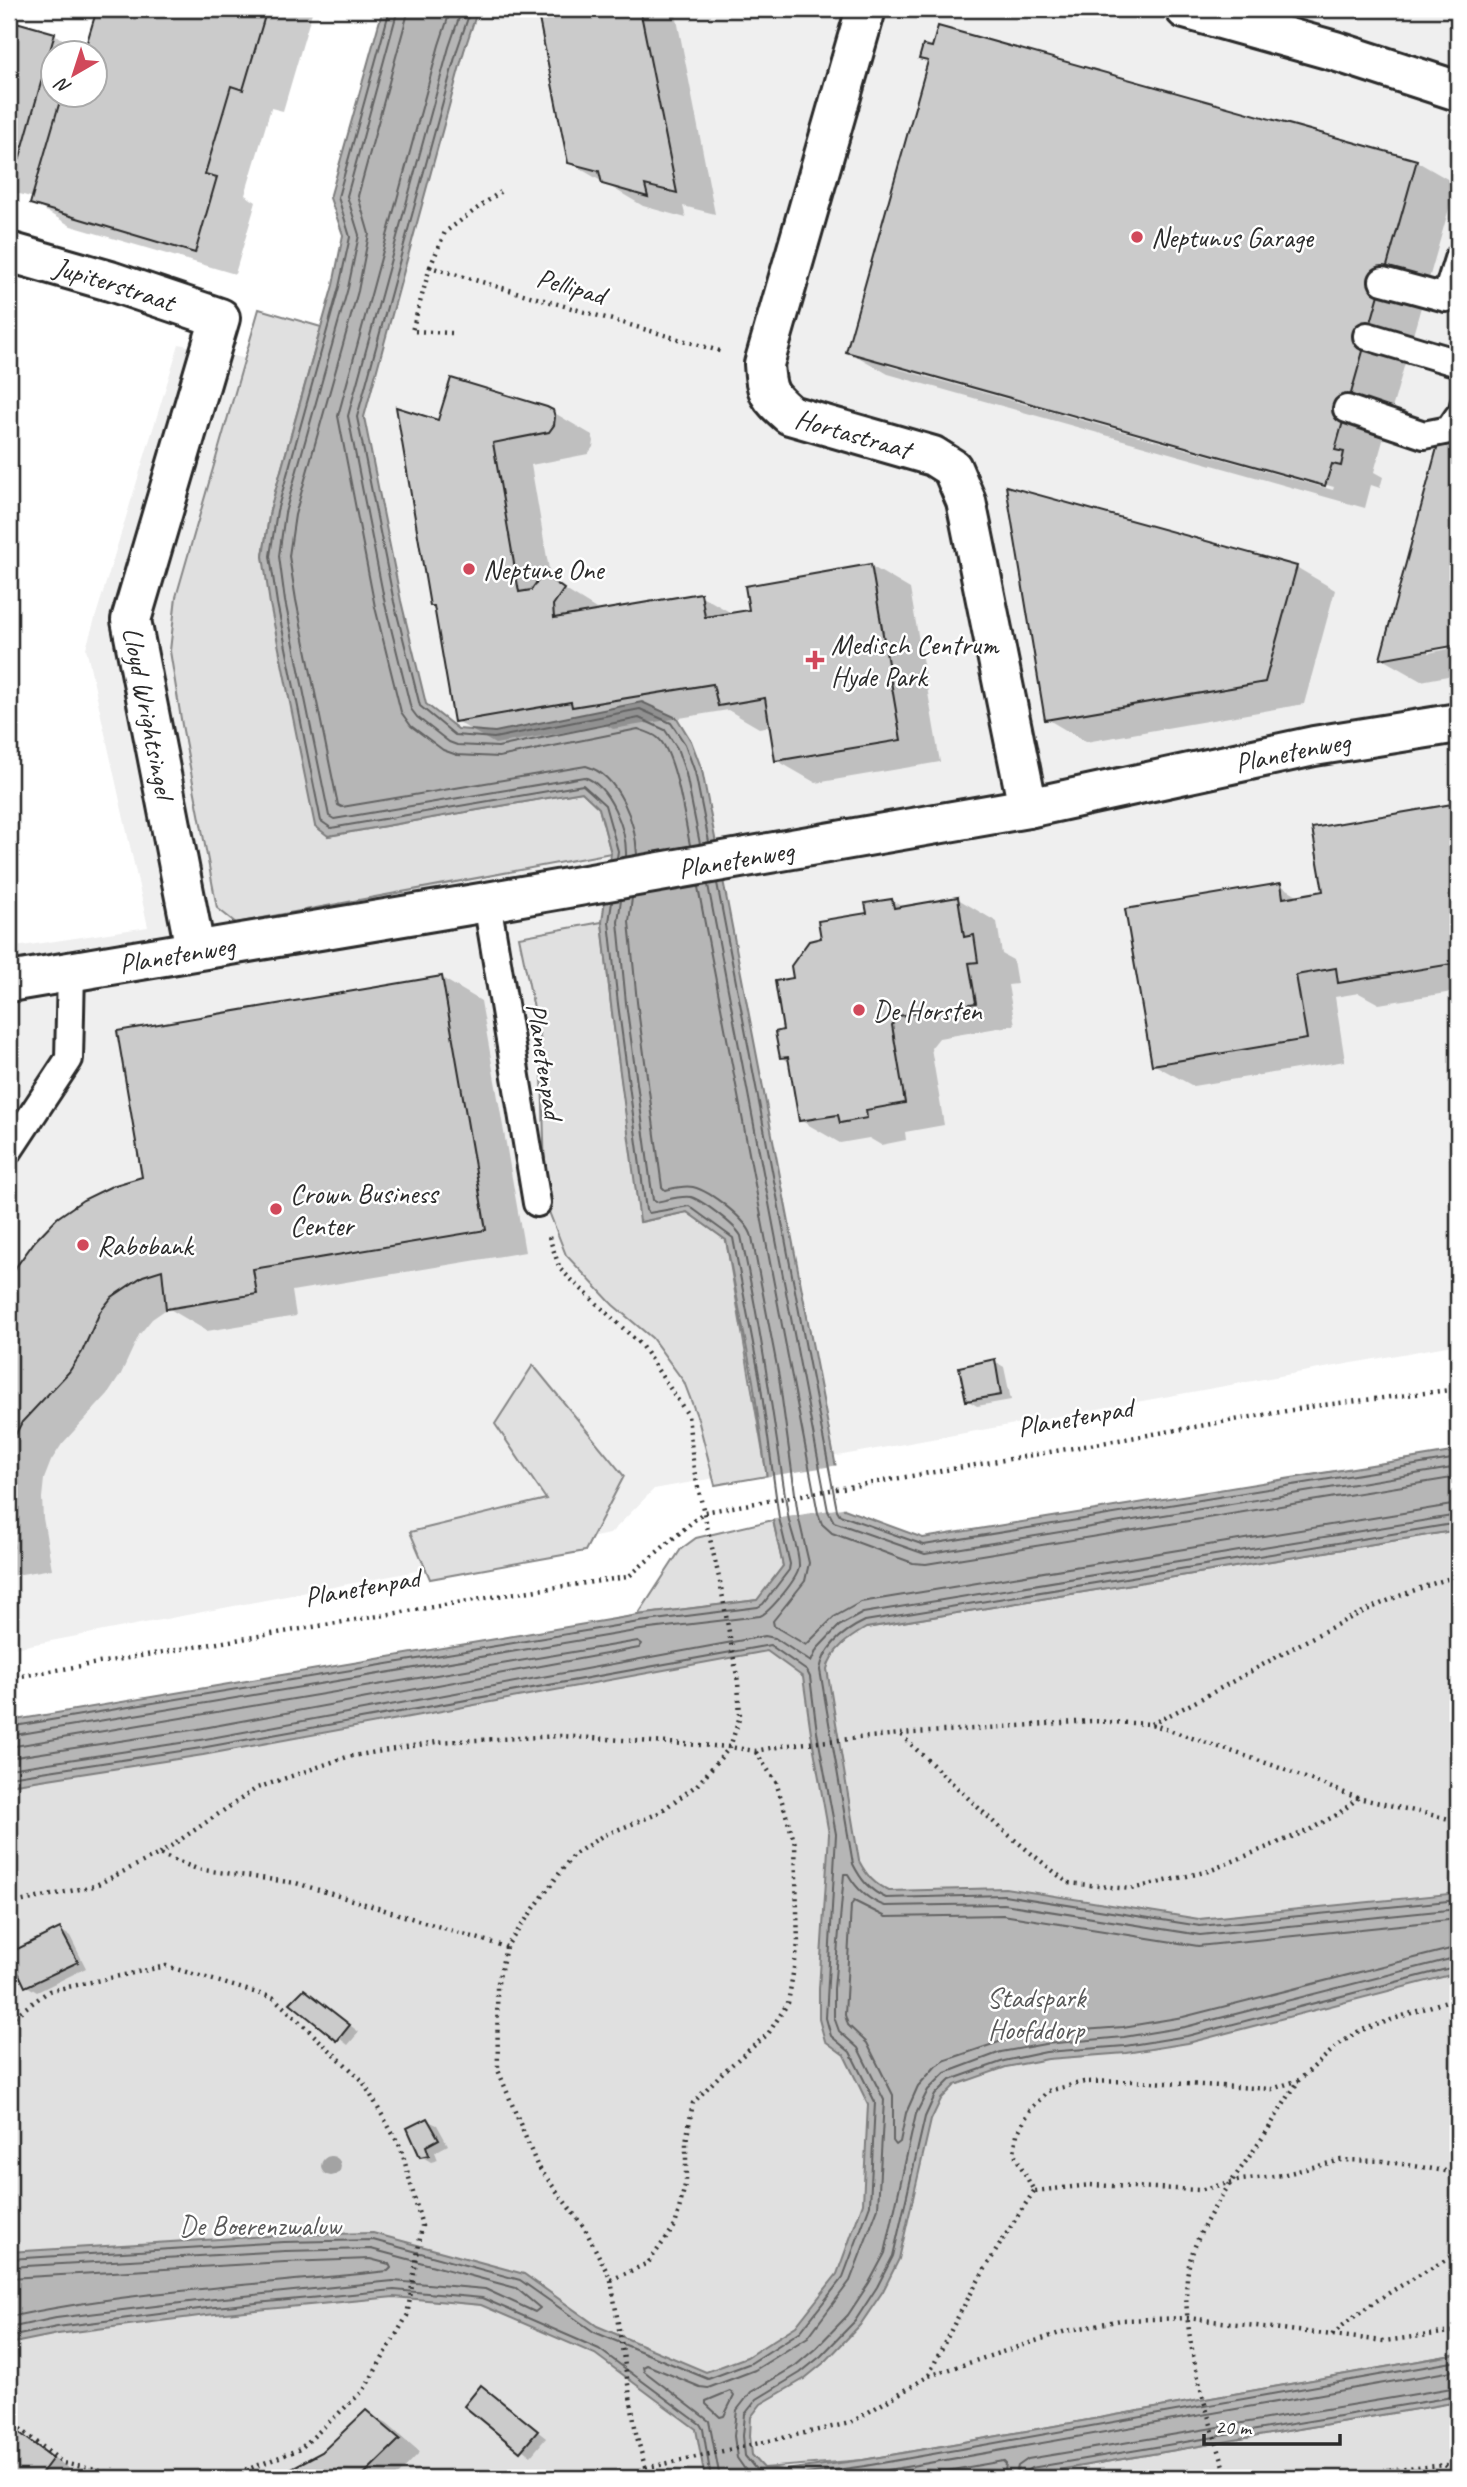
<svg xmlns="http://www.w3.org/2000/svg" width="1467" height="2487" font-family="Caveat,sans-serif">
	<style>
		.built { fill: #efefef }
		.green { fill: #e0e0e0; stroke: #868686; stroke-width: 2 }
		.water { fill: #b6b6b6; stroke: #7e7e7e; stroke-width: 2 }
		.pier { fill: #fff }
		.shadow { fill: #0003; fill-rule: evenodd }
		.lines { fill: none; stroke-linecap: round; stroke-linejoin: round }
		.shore { stroke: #636363; stroke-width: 2 }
		.building { fill: #cbcbcb; stroke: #2b2b2b; stroke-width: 2 }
		.lane-casing { stroke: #2b2b2b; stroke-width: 32 }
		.street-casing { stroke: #2b2b2b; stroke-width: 44 }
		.path { stroke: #2b2b2b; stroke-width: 4.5; stroke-dasharray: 2 5; stroke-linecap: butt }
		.lane { stroke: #fff; stroke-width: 26 }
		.street { stroke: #fff; stroke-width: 38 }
		.tree { fill: #a3a3a3 }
		.poi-dot { fill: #d1495b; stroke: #fff; stroke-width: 2.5 }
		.labels { text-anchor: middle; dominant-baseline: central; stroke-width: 5; stroke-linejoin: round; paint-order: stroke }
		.poi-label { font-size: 28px; fill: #2b2b2b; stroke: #fff; text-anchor: start }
		.street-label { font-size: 28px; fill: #2b2b2b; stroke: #fff }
		.park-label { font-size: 28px; fill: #585858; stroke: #fff }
	</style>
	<rect width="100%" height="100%" fill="#fff"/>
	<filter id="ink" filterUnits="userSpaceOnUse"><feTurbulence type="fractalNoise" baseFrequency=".0143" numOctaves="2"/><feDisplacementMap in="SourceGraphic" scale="14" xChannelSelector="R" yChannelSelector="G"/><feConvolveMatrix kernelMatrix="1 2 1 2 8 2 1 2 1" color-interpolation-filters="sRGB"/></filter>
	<g filter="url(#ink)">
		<path class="built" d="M418 9H1458V1344L654 1489 610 1534 9 1649V948L148 927 86 648 179 344 320 375Z"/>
		<g class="green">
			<path d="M259 309 321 327 270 510 263 556 328 836 582 792 599 808 611 853 236 923 217 908 182 725 170 651 176 597Z"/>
			<path d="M602 922 611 1005 641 1222 687 1212 726 1240 767 1476 715 1485 698 1419 684 1382 652 1338 613 1305 566 1255 546 1204 541 1042 519 937Z"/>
			<path d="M533 1365 624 1476 585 1551 430 1579 410 1532 546 1499 495 1424Z"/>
			<path d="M773 1520 783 1566 758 1600 638 1615 681 1549 696 1538Z"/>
			<path d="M1458 1530V2354L863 2460 764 2468 739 2478H9V1779L866 1628Z"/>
			<path d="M1458 2402V2478H1011Z"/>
		</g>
		<path class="water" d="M383 9H478L464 51 364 417 401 601 426 704 458 729 495 732 642 702 677 718 691 741 702 770 714 833 844 1509 923 1538 1458 1451V1530L866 1628C849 1638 832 1649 827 1669L859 1861C867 1876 874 1884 889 1891L1005 1888 1199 1919 1458 1893V1973L1188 2043 1126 2053 1048 2059 1006 2067 955 2085 941 2099 931 2120 899 2259 883 2291 860 2325 826 2361 804 2379 761 2404 751 2417 750 2436 752 2455 764 2468 785 2470 863 2460 1458 2354V2402L1011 2478H705L696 2429 595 2354 481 2305 394 2297 215 2314 58 2334 9 2344V2252L284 2235 373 2233 524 2274 597 2326 706 2372 747 2357 796 2326 837 2274 863 2203 868 2104 844 2055 825 2041 819 2019V1989L829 1834 811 1733 803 1677 767 1651 203 1755 9 1785V1721L638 1615 757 1600 783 1566 773 1520 753 1381 726 1240 687 1212 640 1222 611 1005 602 922 611 853 599 808 582 792 328 836 315 826 270 604 263 556 270 510 333 285 343 235 330 198Z"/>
		<path class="pier" d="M839 1465 848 1507 769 1520 764 1477Z"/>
		<g class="shadow">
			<path d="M99 9H313L283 111 271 108 245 195 256 202 235 274 71 226 32 203 34 198 9 191V22L54 34 85 52H52V94H94V52H86Z"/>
			<path d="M539 9H675L715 214 683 206 686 218 643 206 569 162Z"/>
			<path d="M921 58 1416 161 1456 184 1374 472 1383 477 1380 488 1371 485 1365 508 888 374 848 351 929 63ZM888 362 1334 487 1333 490 888 366Z"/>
			<path d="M1458 377V643L1428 649V653L1458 647V674L1421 681 1382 659Z"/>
			<path d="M546 408 592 435 594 441 593 447 588 454 531 465 551 581 601 612 700 595 733 614 751 611 871 566 910 589 940 762 816 783 776 760 771 726 759 728 728 710 613 729 606 725 495 744 456 721 436 608 431 605 439 422Z"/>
			<path d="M1296 567 1335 590 1304 704 1086 742 1047 719Z"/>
			<path d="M1458 805V991L1379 1004 1359 993 1335 997 1345 1061 1193 1086 1153 1064 1280 885 1301 897 1325 893 1314 829Z"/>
			<path d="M958 899 997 922 1002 954 1013 960 1017 984 1008 985 1015 1025 939 1038 931 1048 944 1125 905 1132 906 1140 881 1145 869 1138 840 1143 800 1120 791 1063 781 1057 795 980 823 940 892 901 905 908Z"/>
			<path d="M442 978 481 1001 525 1252 292 1291 296 1316 207 1331 168 1308 152 1319 139 1335 121 1374 108 1394 62 1444 51 1461 44 1479 42 1498 43 1518 52 1569 9 1576V1287L18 1268 144 1179Z"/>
			<path d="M994 1361 1004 1367 1011 1400 977 1406 967 1400Z"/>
			<path d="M60 1930 70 1936 86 1968 37 1992 27 1986 11 1954Z"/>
			<path d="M304 1991 359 2032 348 2045 293 2003Z"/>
			<path d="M426 2120 437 2125 448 2145 435 2152 438 2160 431 2162 421 2156Z"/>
			<path d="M481 2387 546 2438 531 2456 466 2406Z"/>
			<path d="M366 2412 387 2424 420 2452 395 2478H276L323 2453Z"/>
			<path d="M18 2434 39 2446 73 2472 68 2478H9V2446Z"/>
		</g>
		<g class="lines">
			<g class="shore">
				<path d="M390 9 338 197 350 237 339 287 277 511 270 556 277 603 321 821 331 828 583 785 605 805 618 851 617 858"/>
				<path d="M398 9 347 196 359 235 348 288 285 513 279 556 285 601 329 816 334 819 584 777C610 785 627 831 626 856"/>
				<path d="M409 9 358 196 369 234 358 291 295 515 289 556 296 600 338 805 342 807 586 766C619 775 636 823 637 855"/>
				<path d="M451 9 439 45 338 416 375 607 401 712 411 726 443 750 457 755 499 757 638 729C644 731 654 734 658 738 676 753 685 822 690 845"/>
				<path d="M462 9 449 47 348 416 385 604 411 709 417 717 449 742 457 745 498 747 639 718 665 730 677 748 686 774 700 844"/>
				<path d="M471 9 457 50 357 417 394 602 420 706 455 735 494 738 640 709 671 723 685 744 695 772 709 842"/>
				<path d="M717 883 837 1510 840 1515 924 1545 1458 1458"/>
				<path d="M708 885 828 1511 834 1522 925 1554 1458 1467"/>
				<path d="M698 887 818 1513 822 1524 832 1533 913 1563 926 1564 1458 1477"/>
				<path d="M632 898 629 922 637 1002 662 1187 665 1190C674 1188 684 1185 693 1187 710 1191 748 1220 752 1237L779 1377 798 1515 809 1563 805 1581 773 1621 774 1626 806 1645 834 1617 861 1602 1458 1504"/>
				<path d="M1458 1523 865 1621C844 1631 824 1646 820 1670L853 1864C861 1880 869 1890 886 1898L1004 1895 1200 1926 1458 1900"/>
				<path d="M9 1727 639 1622 758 1607 763 1604 789 1570 790 1564 779 1518 760 1380 733 1238 689 1206 649 1213 646 1210 618 1004 609 922 612 902"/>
				<path d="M9 1736 641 1630 760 1616C770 1612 798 1578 799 1567 800 1550 790 1531 788 1515 774 1422 761 1328 741 1236 736 1226 702 1200 691 1197 681 1195 667 1200 656 1202L653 1200 626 1003 618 922 621 900"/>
				<path d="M9 1747 638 1641 642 1644 639 1648 198 1729 9 1758"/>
				<path d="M9 1769 200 1740 765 1636 775 1638 811 1662 817 1649 839 1626 863 1613 1458 1515"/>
				<path d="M9 1777 201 1748 770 1645 807 1671 810 1677 817 1732 836 1834 826 2018 831 2036 850 2052 875 2102 870 2205 843 2277 801 2331 751 2363 708 2379 594 2332 520 2280 373 2240 284 2242 9 2259"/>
				<path d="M1458 1919 1198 1946 1003 1915 886 1917 854 1901 851 1905 845 2015 848 2025 867 2043 893 2095V2141L896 2145 900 2142 906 2113 918 2086 936 2066 946 2060 999 2042 1043 2033 1123 2027 1183 2017 1458 1947"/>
				<path d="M1458 1966 1187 2036 1125 2046 1046 2052 1004 2061 950 2080 935 2095 925 2117 893 2256 877 2287 855 2321 821 2356 800 2373 757 2399 745 2414 743 2436 745 2456 759 2473 785 2477 865 2466 1458 2361"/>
				<path d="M9 2267 285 2251 371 2249 516 2288 540 2308 535 2312 485 2289 393 2281 214 2299 56 2318 9 2328"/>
				<path d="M9 2278 285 2262 370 2259 389 2264 391 2268 388 2271C262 2285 133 2290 9 2317"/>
				<path d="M9 2337 57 2327 215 2307 394 2290 482 2298 599 2349 700 2424 703 2429 711 2478"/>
				<path d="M730 2391 734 2396 724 2416 720 2417 706 2404V2401Z"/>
				<path d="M720 2478 709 2421 644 2371 643 2367 647 2365 700 2387 708 2388 755 2370 808 2337 850 2281 878 2208 884 2100 858 2048 839 2031 834 2017V1989L844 1874H848C857 1890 868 1900 885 1906L1004 1904 1200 1935 1458 1909"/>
				<path d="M751 2478 737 2458 734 2436 737 2410 751 2392 795 2366 815 2349 848 2315 869 2283 885 2253 916 2114 928 2090 945 2073 1001 2052 1045 2044 1124 2037 1185 2027 1458 1957"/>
				<path d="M843 2478 1458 2370"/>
				<path d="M907 2478 1003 2461 1006 2464 1004 2478"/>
				<path d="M1015 2478 1018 2466 1028 2459 1458 2387"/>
				<path d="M1023 2478 1025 2472 1031 2468 1458 2396"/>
			</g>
		</g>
		<g class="building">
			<path d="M97 9H267L243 90 231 86 205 174 217 177 195 253 30 204 62 94H94V52H84Z"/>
			<path d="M537 9H640L677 193 645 185 648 197 602 184 599 171 568 163Z"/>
			<path d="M9 20 55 33 13 182 9 180Z"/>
			<path d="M938 26 1417 160 1335 450 1344 452 1341 466 1332 464 1325 486 846 352 928 61 919 59 923 45 932 47Z"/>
			<path d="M1458 370V645L1380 659Z"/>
			<path d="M451 378 547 407 553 410 555 417 554 425 549 432 493 443 519 592 531 590 543 574 564 589 553 605 554 618 701 593 705 617 749 610 745 586 871 564 901 740 775 761 765 698 718 706 713 684 572 707 571 702 454 722 434 606H430L396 407 438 420Z"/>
			<path d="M1006 486 1297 566 1265 682 1045 720Z"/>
			<path d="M1458 803V963L1338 983 1336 968 1296 975 1307 1039 1152 1065 1125 909 1281 883 1283 898 1323 891 1312 828Z"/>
			<path d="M958 897 964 937 974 935 978 962 969 963 976 1003 899 1016 892 1025 905 1103 866 1110 867 1118 840 1123 838 1115 799 1121 788 1057 780 1058 775 1032 783 1030 775 981 793 978 791 966 809 941 821 938 818 921 867 913 865 903 892 899 894 908Z"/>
			<path d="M442 976 486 1230 253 1269 257 1294 166 1309 162 1270 143 1276 112 1297 100 1312 82 1352 69 1372 22 1422 9 1447V1283L16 1267 35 1241 57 1218 83 1200 112 1186 142 1177 117 1031Z"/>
			<path d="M995 1359 1001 1395 966 1401 959 1367Z"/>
			<path d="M9 1523 13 1547H9Z"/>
			<path d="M60 1928 78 1962 25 1987 9 1953Z"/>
			<path d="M304 1989 350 2025 337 2041 290 2003Z"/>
			<path d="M427 2118 439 2139 426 2146 429 2155 420 2157 407 2128Z"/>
			<path d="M481 2385 538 2431 520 2452 464 2406Z"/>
			<path d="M366 2410 400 2439 360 2478H273L322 2452Z"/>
			<path d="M17 2431 53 2458 38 2478H9V2443Z"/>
		</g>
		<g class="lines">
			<defs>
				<g id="lane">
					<path d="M1383 281 1446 298 1458 259"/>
					<path d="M1367 336 1458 363"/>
					<path d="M1347 409 1424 435 1449 430 1458 417"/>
					<path d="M487 902 537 1203"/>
					<path d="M9 1150 69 1059 71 971"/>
				</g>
				<g id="street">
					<path id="s1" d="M866 9 764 364C766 393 768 396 790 415L933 456 952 468 966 501 1028 808"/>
					<path d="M1185 9 1335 51 1458 91"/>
					<path id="s2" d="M9 252 110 281 220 318 131 620 195 949"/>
					<path id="s3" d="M9 982 487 902 1028 808 1314 746 1458 723"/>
				</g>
			</defs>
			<use href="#lane" class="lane-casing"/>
			<use href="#street" class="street-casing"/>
			<g class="path">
				<path d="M430 267 445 232 500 192"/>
				<path d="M452 333 412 331 430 267 723 352"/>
				<path d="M549 1237 560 1269 641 1345 688 1415 694 1470 720 1582 738 1682 740 1716 730 1747 697 1785 657 1814 602 1836 572 1856 506 1947 497 1987 498 2070 537 2165 585 2229 611 2280 636 2433 648 2478"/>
				<path d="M9 1678 510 1594 628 1577 704 1512 1315 1406 1458 1389"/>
				<path d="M1151 1724C1255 1675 1346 1607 1458 1576"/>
				<path d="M901 1735 1000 1828 1068 1883 1131 1889 1209 1871 1309 1830 1338 1814 1358 1798"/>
				<path d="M159 1854 257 1788 347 1757 436 1742 561 1736 730 1747 755 1751 788 1745 900 1734 1091 1721 1151 1724 1272 1765 1358 1798 1458 1821"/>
				<path d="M9 1904 94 1886 159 1854 197 1869 296 1883 506 1947"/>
				<path d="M1458 1997 1359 2031 1338 2045 1299 2080 1272 2089 1133 2081 1084 2082 1048 2091 1030 2110 1017 2134 1014 2153 1034 2191 1090 2185 1199 2190 1241 2180 1282 2175 1341 2160 1383 2161 1458 2173"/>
				<path d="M9 2020 49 1991 166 1966 274 1998 362 2080 401 2148 422 2226 407 2316 364 2390 300 2449 231 2476 216 2478"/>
				<path d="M611 2280 648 2263 675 2226 686 2181V2142L693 2103 723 2072 768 2034 788 2003 798 1944 795 1844 776 1782 755 1751"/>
				<path d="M1332 2335C1369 2301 1415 2278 1458 2253"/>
				<path d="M929 2375C959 2310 995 2250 1034 2191"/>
				<path d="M9 2420 63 2463 133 2478"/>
				<path d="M646 2468 850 2423 929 2376 1066 2331 1121 2320 1187 2318 1384 2341 1458 2331"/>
				<path d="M1228 2478C1209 2420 1172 2312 1192 2254 1208 2208 1240 2172 1267 2131 1277 2115 1287 2098 1298 2082"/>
				<path d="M1320 2478 1445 2465 1458 2476"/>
			</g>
			<use href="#lane" class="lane"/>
			<use href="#street" class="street"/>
		</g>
		<circle class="tree" cx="331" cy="2166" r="10"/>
	</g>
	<g class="poi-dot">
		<circle cx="1137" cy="237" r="7"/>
		<circle cx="469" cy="569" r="7"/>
		<path d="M811.5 649.5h7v7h7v7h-7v7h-7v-7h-7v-7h7z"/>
		<circle cx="859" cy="1010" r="7"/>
		<circle cx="276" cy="1209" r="7"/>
		<circle cx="83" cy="1245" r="7"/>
	</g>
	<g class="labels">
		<g class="poi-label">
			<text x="1151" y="237">Neptunus Garage</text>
			<text x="483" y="569">Neptune One</text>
			<text x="831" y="644">Medisch Centrum<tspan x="831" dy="32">Hyde Park</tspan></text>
			<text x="873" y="1010">De Horsten</text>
			<text x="290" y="1193">Crown Business<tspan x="290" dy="32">Center</tspan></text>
			<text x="97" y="1245">Rabobank</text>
		</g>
		<g class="street-label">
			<text stroke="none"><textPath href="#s2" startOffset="110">Jupiterstraat</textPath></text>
			<text transform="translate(571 286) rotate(16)">Pellipad</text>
			<text stroke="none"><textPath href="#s1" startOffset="495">Hortastraat</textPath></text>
			<text stroke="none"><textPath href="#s2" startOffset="630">Lloyd Wrightsingel</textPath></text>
			<text stroke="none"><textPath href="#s3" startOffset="1304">Planetenweg</textPath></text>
			<text stroke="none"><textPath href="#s3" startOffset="737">Planetenweg</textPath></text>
			<text stroke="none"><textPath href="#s3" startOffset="170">Planetenweg</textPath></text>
			<text transform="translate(545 1061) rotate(81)">Planetenpad</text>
			<text transform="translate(1075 1417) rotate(-10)">Planetenpad</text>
			<text transform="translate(362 1587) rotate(-10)">Planetenpad</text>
		</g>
		<g class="park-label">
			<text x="1036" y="1997">Stadspark<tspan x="1036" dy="32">Hoofddorp</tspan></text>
			<text x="260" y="2225">De Boerenzwaluw</text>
		</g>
	</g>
	<rect width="1467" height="2487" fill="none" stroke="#fff" stroke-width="35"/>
	<rect x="18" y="18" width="1432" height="2452" fill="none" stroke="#2b2b2b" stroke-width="2.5" filter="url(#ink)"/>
	<g transform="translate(74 74) rotate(219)"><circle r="33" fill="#ffffff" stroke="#aaaaaa" stroke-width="2"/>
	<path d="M0-5L12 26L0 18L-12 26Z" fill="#d1495b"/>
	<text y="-10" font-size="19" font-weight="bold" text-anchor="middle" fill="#2b2b2b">N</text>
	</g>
	<path d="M1204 2434v10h136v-10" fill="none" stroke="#2b2b2b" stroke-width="3.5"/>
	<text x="1215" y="2434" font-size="21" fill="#2b2b2b" stroke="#ffffff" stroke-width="5" paint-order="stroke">20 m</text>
</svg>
